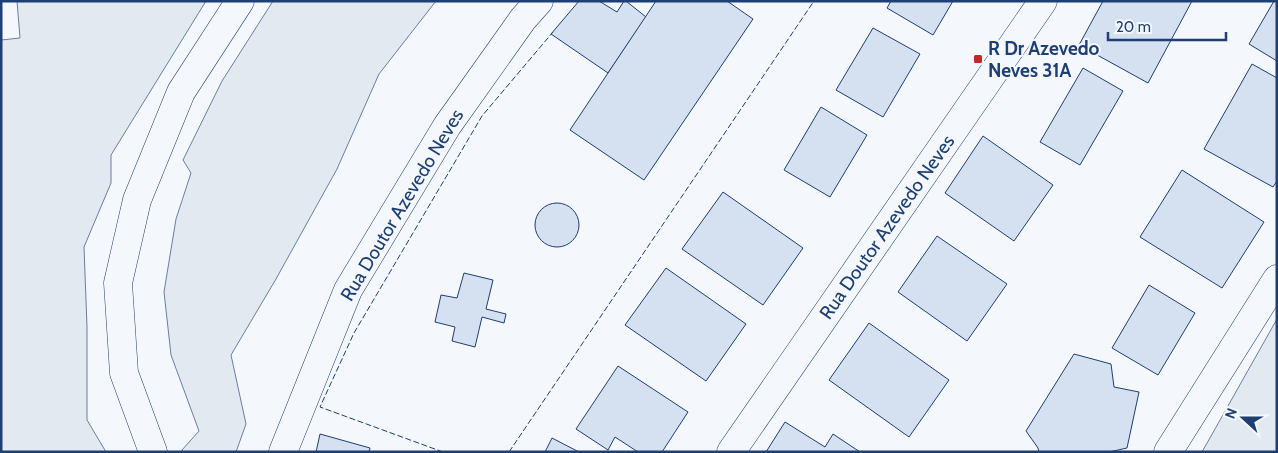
<svg xmlns="http://www.w3.org/2000/svg" width="1278" height="453" font-family="Cabin,sans-serif">
	<style>
		.green { fill: #e3e9f0; stroke: #687fa3 }
		.building { fill: #d5e0f0; stroke: #1d3f73 }
		.lines { fill: none; stroke-linecap: round; stroke-linejoin: round }
		.street-casing { stroke: #1d3f73; stroke-width: 29 }
		.street { stroke: #f4f7fb; stroke-width: 28 }
		.fence { stroke: #1d3f73; stroke-width: 1; stroke-dasharray: 6 2.5; stroke-linecap: butt }
		.poi-dot { fill: #c62828; stroke: #f4f7fb; stroke-width: 2 }
		.labels { text-anchor: middle; dominant-baseline: central; stroke-width: 4; stroke-linejoin: round; paint-order: stroke }
		.poi-label { font-size: 19px; font-weight: bold; fill: #1d3f73; stroke: #f4f7fb; text-anchor: start }
		.street-label { font-size: 19px; fill: #1d3f73; stroke: #f4f7fb }
	</style>
	<rect width="100%" height="100%" fill="#f4f7fb"/>
	<g class="green">
		<path d="M17 1H206L111 155V183L84 247 87 327V420L106 452H1V40L20 38Z"/>
		<path d="M273 1H436L379 74 337 169 276 279 231 355 246 424 236 452H183L182 450 199 431 171 355 164 292 176 219 191 173 183 160 222 81Z"/>
		<path d="M1277 319V452H1202Z"/>
	</g>
	<g class="building">
		<path d="M579 1H599L617 12 624 1H626L646 17 608 73 551 34Z"/>
		<path d="M656 1H727L753 19 644 180 570 130Z"/>
		<path d="M891 1H953L933 35 887 8Z"/>
		<path d="M1103 1H1192L1148 83 1079 45Z"/>
		<path d="M1274 1H1277V61L1249 44Z"/>
		<path d="M873 28 920 54 883 117 836 90Z"/>
		<path d="M1252 64 1277 78V181L1273 187 1204 149Z"/>
		<path d="M1083 68 1123 91 1080 165 1040 142Z"/>
		<path d="M821 107 867 135 830 197 784 170Z"/>
		<path d="M983 136 1053 185 1014 241 945 193Z"/>
		<path d="M1182 170 1264 222 1222 288 1140 237Z"/>
		<path d="M723 192 803 248 763 305 682 249Z"/>
		<circle cx="557" cy="225" r="22"/>
		<path d="M937 236 1007 284 967 341 898 292Z"/>
		<path d="M666 268 746 324 706 381 625 325Z"/>
		<path d="M464 273 493 280 486 309 506 314 504 323 482 317 475 347 452 341 455 327 435 322 441 295 457 298Z"/>
		<path d="M1149 285 1195 313 1158 375 1112 348Z"/>
		<path d="M869 323 949 380 909 437 829 380Z"/>
		<path d="M1074 354 1111 364 1114 387 1139 392 1127 448 1109 452H1039L1038 448 1026 431Z"/>
		<path d="M618 366 688 412 662 452H638L615 437 608 450 576 429Z"/>
		<path d="M785 422 825 447 833 434 860 452H766Z"/>
		<path d="M320 434 370 448 369 452H316Z"/>
		<path d="M552 438 579 452H545Z"/>
	</g>
	<g class="lines">
		<defs>
			<g id="street">
				<path d="M153 452 124 373 118 283 137 200 181 92 240 1"/>
				<path d="M283 452 348 290 447 126 523 19 539 1"/>
				<path d="M731 452 1043 1"/>
				<path d="M1168 452 1277 279"/>
			</g>
		</defs>
		<use href="#street" class="street-casing"/>
		<use href="#street" class="street"/>
		<g class="fence">
			<path d="M443 452 320 407 354 333 482 116 553 32"/>
			<path d="M509 452 814 1"/>
		</g>
	</g>
	<rect class="poi-dot" x="973" y="54" width="10" height="10" rx="2.5"/>
	<g class="labels">
		<g class="poi-label">
			<text x="988" y="48">R Dr Azevedo<tspan x="988" dy="22">Neves 31A</tspan></text>
		</g>
		<g class="street-label">
			<text transform="translate(402 205) rotate(-59)">Rua Doutor Azevedo Neves</text>
			<text transform="translate(887 227) rotate(-55)">Rua Doutor Azevedo Neves</text>
		</g>
	</g>
	<rect width="1278" height="453" fill="none" stroke="#1d3f73" stroke-width="5"/>
	<g transform="translate(1243 418) rotate(291)" stroke="#f4f7fb" stroke-width="4" paint-order="stroke">
	<path d="M0-4L9 19L0 12L-9 19Z" fill="#1d3f73"/>
	<text y="-8" font-size="14" font-weight="bold" text-anchor="middle" fill="#1d3f73">N</text>
	</g>
	<path d="M1108 32v8h118v-8" fill="none" stroke="#1d3f73" stroke-width="2.5"/>
	<text x="1116" y="32" font-size="15" fill="#1d3f73" stroke="#f4f7fb" stroke-width="4" paint-order="stroke">20 m</text>
</svg>
